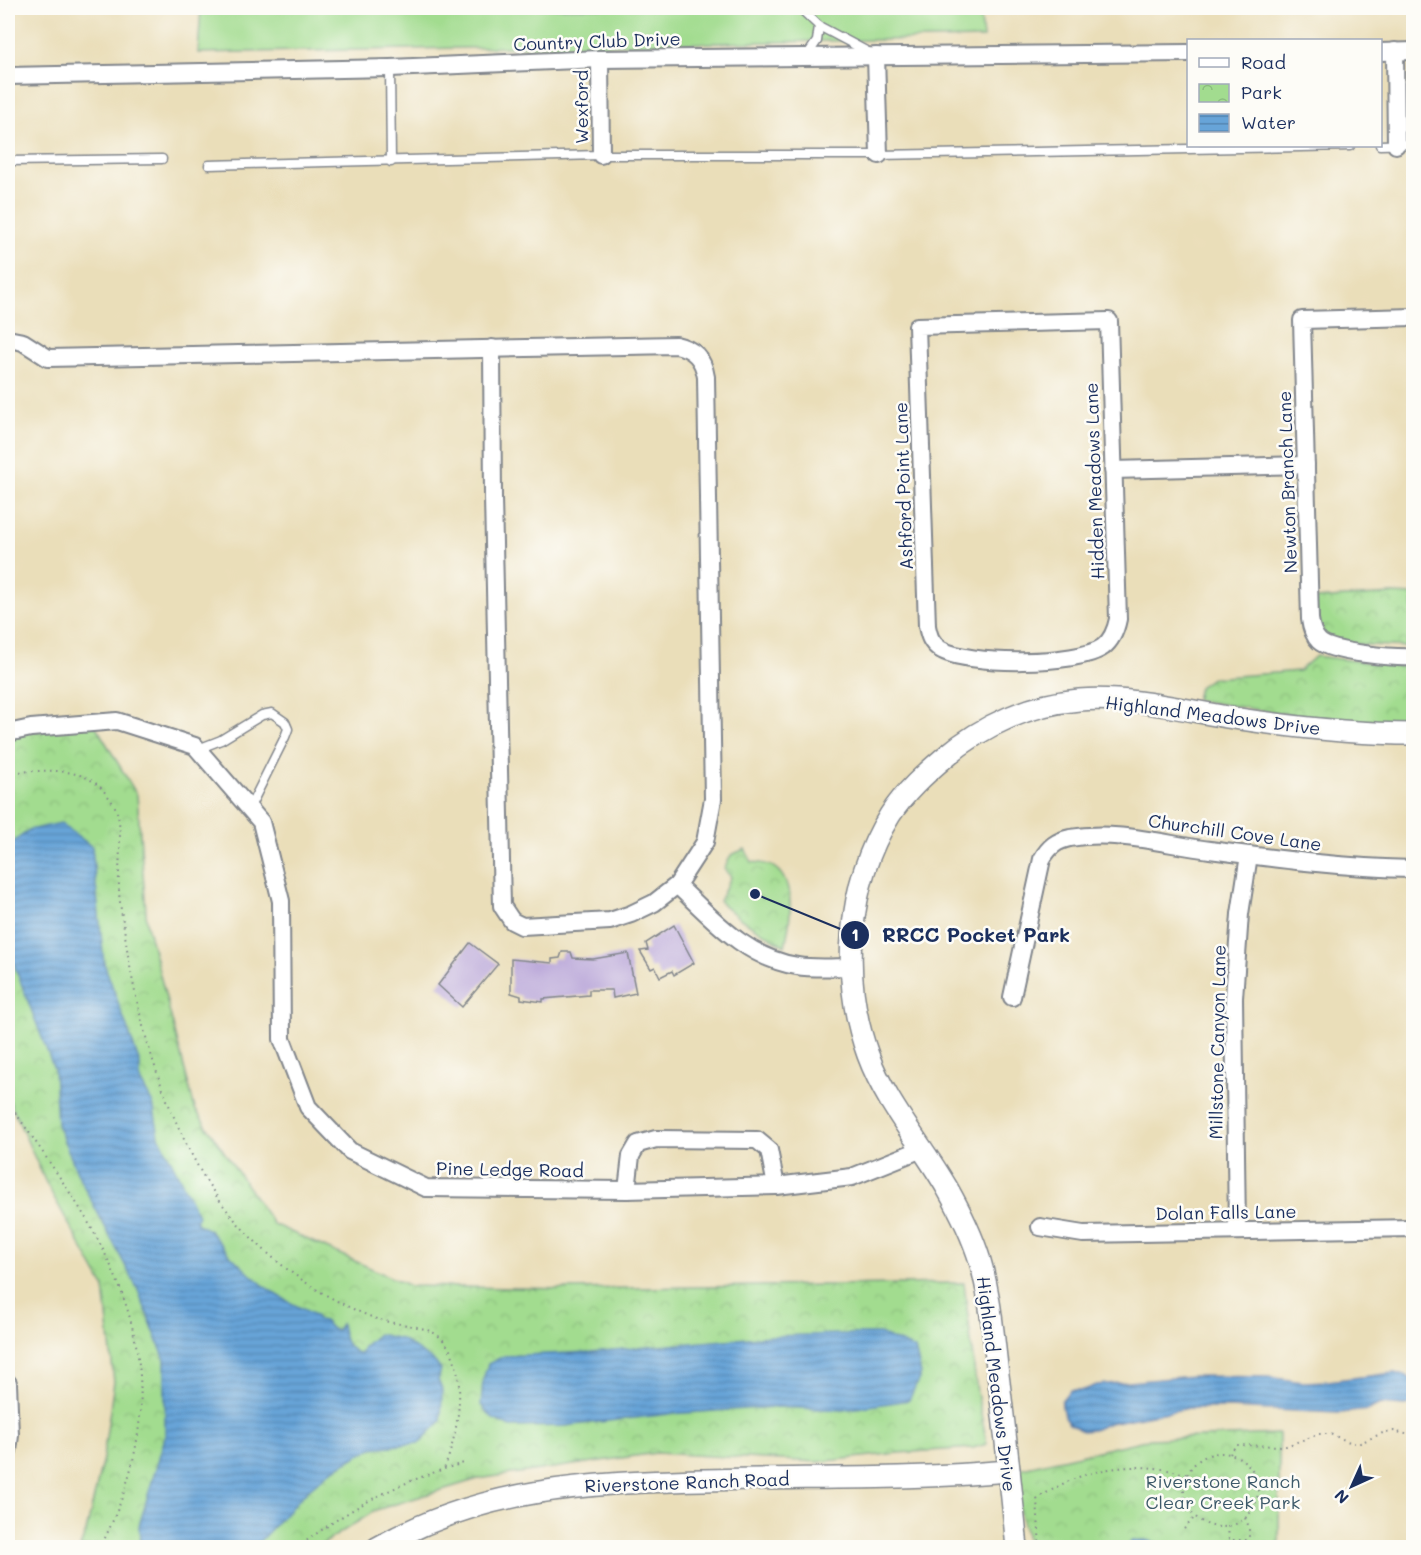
<svg xmlns="http://www.w3.org/2000/svg" width="1421" height="1555" font-family="Mali,sans-serif">
	<style>
		.grass { fill: #a2dc8f; stroke: #5e8676; stroke-width: 1.5 }
		.park { fill: url(#park-crowns); stroke: #5e8676; stroke-width: 1.5 }
		.water { fill: url(#water-rules); stroke: #416a9b; stroke-width: 1.5 }
		.building { fill: #baa7d9 }
		.lines { fill: none; stroke-linecap: round; stroke-linejoin: round }
		.service-casing { stroke: #82868c; stroke-width: 11 }
		.minor-casing { stroke: #82868c; stroke-width: 20 }
		.tertiary-casing { stroke: #82868c; stroke-width: 24 }
		.path { stroke: #82868c; stroke-width: 2; stroke-dasharray: 1.5 4.5; stroke-linecap: butt }
		.service { stroke: #fff; stroke-width: 8 }
		.minor { stroke: #fff; stroke-width: 16 }
		.tertiary { stroke: #fff; stroke-width: 21 }
		.labels { text-anchor: middle; dominant-baseline: central; stroke-width: 5; stroke-linejoin: round; paint-order: stroke }
		.street-label { font-size: 18px; fill: #1b2f5e; stroke: #fdfcf7 }
		.park-label { font-size: 18px; fill: #3d5a6a; stroke: #fdfcf7 }
		.leader { fill: none; stroke: #1b2f5e; stroke-width: 2 }
		.callout-dot { fill: #1b2f5e; stroke: #fdfcf7; stroke-width: 2 }
		.mark-label { font-size: 18px; text-anchor: middle; font-weight: bold; fill: #fff }
		.callout-label { font-size: 20px; text-anchor: middle; font-weight: bold; fill: #1b2f5e; stroke: #fdfcf7; stroke-width: 5; stroke-linejoin: round; paint-order: stroke }
	</style>
	<defs>
		<pattern id="park-crowns" width="20" height="18" patternUnits="userSpaceOnUse" patternTransform="scale(1.5)"><rect width="20" height="18" fill="#a2dc8f"/><path d="M2 6a3 3 0 1 1 6 0M12 15a3 3 0 1 1 6 0" fill="none" stroke="#8bbd7e"/></pattern>
		<pattern id="water-rules" width="6" height="5" patternUnits="userSpaceOnUse" patternTransform="scale(1.5)"><rect width="6" height="5" fill="#67a4d8"/><path d="M0 2.5h6" fill="none" stroke="#5486b2"/></pattern>
	</defs>
	<rect width="100%" height="100%" fill="#fdfcf7"/>
	<filter id="ink" filterUnits="userSpaceOnUse"><feTurbulence type="fractalNoise" baseFrequency=".0167" numOctaves="2"/><feDisplacementMap in="SourceGraphic" scale="12" xChannelSelector="R" yChannelSelector="G"/><feConvolveMatrix kernelMatrix="1 2 1 2 8 2 1 2 1" color-interpolation-filters="sRGB"/></filter>
	<filter id="wash" filterUnits="userSpaceOnUse"><feTurbulence type="fractalNoise" baseFrequency=".008" numOctaves="4" result="noise"/><feDisplacementMap in="SourceGraphic" scale="24" xChannelSelector="R" yChannelSelector="G"/><feGaussianBlur stdDeviation="1.35" result="paint"/><feColorMatrix in="noise" values="0 0 0 0 0 0 0 0 0 0 0 0 0 0 0 0 0 1.4 0 .05"/><feComposite in="paint" operator="in"/></filter>
	<g filter="url(#wash)">
		<rect width="100%" height="100%" fill="#eadeb9"/>
		<path class="grass" d="M201 8H980L983 38 198 53Z"/>
		<g class="park">
			<path d="M1393 594 1413 595V645L1409 647 1332 643 1318 631 1315 599Z"/>
			<path d="M1316 656 1413 668V722L1345 721 1265 711 1196 700 1199 687 1212 678 1299 671Z"/>
			<path d="M94 723 137 795 147 925 195 1109 273 1224 410 1286 567 1289 964 1283 977 1393 987 1444 973 1448 898 1453 818 1462 656 1453 478 1479 376 1510 318 1547H80L86 1532 103 1458 114 1382 104 1287 46 1183 8 1098V733Z"/>
			<path d="M745 849 752 862C759 863 769 863 775 868 797 884 790 924 785 946L739 918 719 901 731 877 724 869 731 855Z"/>
			<path d="M1279 1434V1547H1029L1009 1471 1150 1439Z"/>
		</g>
		<g class="water">
			<path d="M61 823 92 847 104 963 140 1064V1080L153 1104 159 1136 198 1215 196 1221 198 1224 209 1230 228 1253 250 1274 268 1289 289 1302 315 1315 318 1320 324 1321 332 1329 337 1330 341 1324C344 1339 345 1348 360 1354L363 1347 378 1334 401 1339 435 1362 441 1370 438 1380 442 1390 441 1421 419 1443 372 1448 332 1470 308 1490 254 1547H143L140 1540 139 1526 165 1437V1360L138 1290 80 1179 57 1124 54 1069 8 949V846L29 830Z"/>
			<path d="M842 1334H880L915 1349 921 1374 909 1400 843 1410 775 1407 669 1414 565 1426 511 1427 493 1419 481 1405 483 1380 488 1364 504 1356 591 1352 770 1336Z"/>
			<path d="M1394 1373 1404 1375 1413 1380V1403L1405 1406 1380 1404 1368 1410 1340 1413 1229 1408H1189L1109 1423 1093 1430 1082 1431 1069 1424 1064 1416 1061 1401 1070 1390H1084L1097 1385 1193 1376 1268 1377 1303 1382 1328 1381Z"/>
			<path d="M1145 1540 1157 1543 1164 1547H1126L1132 1541Z"/>
		</g>
		<g id="blocks">
			<g class="building">
				<path d="M674 925 694 963 674 975 672 971 660 977 655 967 651 969 640 951 648 950 646 943Z"/>
				<path d="M470 943 498 964 462 1007 438 985Z"/>
				<path d="M562 952H571L573 958 593 959 628 953 636 993 613 998 612 990H589V995L543 999V1002L521 999V996L511 993V959L552 963V959L560 958Z"/>
			</g>
		</g>
	</g>
	<g filter="url(#ink)">
		<use href="#blocks" fill-opacity="0" stroke="#82868c" stroke-width="1.5"/>
		<g class="lines">
			<defs>
				<g id="service">
					<path d="M800 8 819 26 870 53"/>
					<path d="M806 57 817 41 819 26"/>
					<path d="M390 68 391 162"/>
					<path d="M1380 145 1414 144"/>
					<path d="M8 161 162 159"/>
					<path d="M209 165 601 155H879L1350 146"/>
					<path d="M198 749 221 740 262 715 272 713 285 722 288 729 285 737 249 809"/>
				</g>
				<g id="minor">
					<path d="M1395 51 1396 145"/>
					<path d="M1380 52 1414 51"/>
					<path d="M876 56 879 155"/>
					<path d="M600 59 601 155"/>
					<path d="M8 76 390 68 600 59 1188 53"/>
					<path d="M1414 317 1302 320 1310 619C1311 627 1313 635 1319 641 1331 653 1396 658 1414 657"/>
					<path d="M1109 321 1118 619C1116 629 1112 640 1103 647 1078 665 967 666 940 649 931 643 929 636 927 626L917 326Z"/>
					<path d="M8 339 23 342 48 358 676 345C694 349 703 358 706 377L713 799 705 842 677 885C713 919 746 958 797 966 815 969 835 967 853 967"/>
					<path d="M492 348 493 498 502 906 512 921 522 926 610 921 631 914 654 903 677 885"/>
					<path d="M1113 470 1306 465"/>
					<path d="M8 733 31 728 117 721 195 746 261 822 281 901 282 1039 308 1107 350 1151 426 1188 627 1190 776 1186 852 1177 922 1149"/>
					<path d="M1012 997 1042 859C1049 847 1056 841 1070 838 1117 830 1163 844 1210 850 1277 859 1345 868 1414 869"/>
					<path d="M627 1190 631 1156 638 1144 656 1139 757 1140 769 1150 776 1186"/>
					<path d="M1040 1227 1083 1234 1414 1228"/>
					<path d="M1237 1231 1234 998 1240 914 1249 855"/>
					<path d="M8 1383 10 1435 8 1451"/>
				</g>
				<g id="tertiary">
					<path d="M377 1548C481 1488 587 1483 703 1480 805 1477 907 1480 1009 1471"/>
					<path d="M1017 1548C1011 1487 1005 1427 997 1367 993 1331 990 1295 980 1261 972 1235 960 1211 947 1188 921 1143 886 1104 868 1055 840 978 847 884 890 815 905 792 925 774 945 757 983 725 1030 704 1079 700 1130 696 1183 710 1233 718 1292 727 1353 734 1414 734"/>
				</g>
			</defs>
			<use href="#service" class="service-casing"/>
			<use href="#minor" class="minor-casing"/>
			<use href="#tertiary" class="tertiary-casing"/>
			<g class="path">
				<path d="M8 772C38 772 79 764 102 789 107 795 115 804 117 812 123 832 118 866 119 888 119 903 123 919 125 935 136 1013 157 1089 194 1159 232 1233 298 1288 374 1318 395 1326 424 1323 441 1338 471 1367 458 1435 444 1469"/>
				<path d="M8 1096 15 1112C35 1141 55 1170 74 1199 149 1316 165 1421 100 1548"/>
				<circle cx="1221" cy="1490" r="37"/>
				<path d="M1230 1454 1236 1445 1286 1446 1319 1434H1330L1352 1443H1360L1385 1432 1393 1431 1414 1436"/>
				<path d="M1245 1518 1249 1527V1548"/>
				<path d="M1228 1526 1229 1540H1249"/>
				<path d="M1184 1529 1196 1516"/>
				<path d="M297 1548C352 1506 398 1482 464 1463"/>
				<path d="M1040 1548 1037 1500C1041 1495 1047 1493 1052 1490 1092 1465 1144 1461 1188 1475"/>
			</g>
			<use href="#service" class="service"/>
			<use href="#minor" class="minor"/>
			<use href="#tertiary" class="tertiary"/>
		</g>
	</g>
	<g class="labels">
		<g class="street-label">
			<text transform="translate(597 41) rotate(-2)">Country Club Drive</text>
			<text transform="translate(581 107) rotate(-90)">Wexford</text>
			<text transform="translate(1094 481) rotate(-92)">Hidden Meadows Lane</text>
			<text transform="translate(1287 482) rotate(-92)">Newton Branch Lane</text>
			<text transform="translate(903 486) rotate(-92)">Ashford Point Lane</text>
			<text transform="translate(1213 715) rotate(7)">Highland Meadows Drive</text>
			<text transform="translate(1235 832) rotate(8)">Churchill Cove Lane</text>
			<text transform="translate(1217 1042) rotate(-89)">Millstone Canyon Lane</text>
			<text transform="translate(510 1169) rotate(1)">Pine Ledge Road</text>
			<text transform="translate(1226 1212) rotate(-1)">Dolan Falls Lane</text>
			<text transform="translate(997 1384) rotate(83)">Highland Meadows Drive</text>
			<text transform="translate(687 1482) rotate(-2)">Riverstone Ranch Road</text>
		</g>
		<g class="park-label">
			<text x="1223" y="1481">Riverstone Ranch<tspan x="1223" dy="21">Clear Creek Park</tspan></text>
		</g>
	</g>
	<path class="leader" d="M755 894L855 935"/>
	<g class="callout-dot">
		<circle cx="755" cy="894" r="6"/>
		<circle cx="855" cy="935" r="15"/>
	</g>
	<g class="mark-label">
		<text x="855" y="941">1</text>
	</g>
	<g class="callout-label">
		<text x="976" y="942">RRCC Pocket Park</text>
	</g>
	<rect width="1421" height="1555" fill="none" stroke="#fdfcf7" stroke-width="30"/>
	<rect x="1187" y="39" width="195" height="108" fill="#fdfcf7" stroke="#a3aaba" stroke-width="1.5"/>
	<rect x="1199" y="58" width="30" height="9" fill="#ffffff" stroke="#a3aaba" stroke-width="1.5"/>
	<text x="1241" y="69" font-size="18" fill="#1b2f5e">Road</text>
	<rect x="1199" y="84" width="30" height="18" fill="url(#park-crowns)" stroke="#a3aaba" stroke-width="1.5"/>
	<text x="1241" y="99" font-size="18" fill="#1b2f5e">Park</text>
	<rect x="1199" y="114" width="30" height="18" fill="url(#water-rules)" stroke="#a3aaba" stroke-width="1.5"/>
	<text x="1241" y="129" font-size="18" fill="#1b2f5e">Water</text>
	<g transform="translate(1352 1486) rotate(225)" stroke="#fdfcf7" stroke-width="4.5" paint-order="stroke">
	<path d="M0-4.5L10 22L0 15L-10 22Z" fill="#1b2f5e"/>
	<text y="-9" font-size="16" font-weight="bold" text-anchor="middle" fill="#1b2f5e">N</text>
	</g>
</svg>
